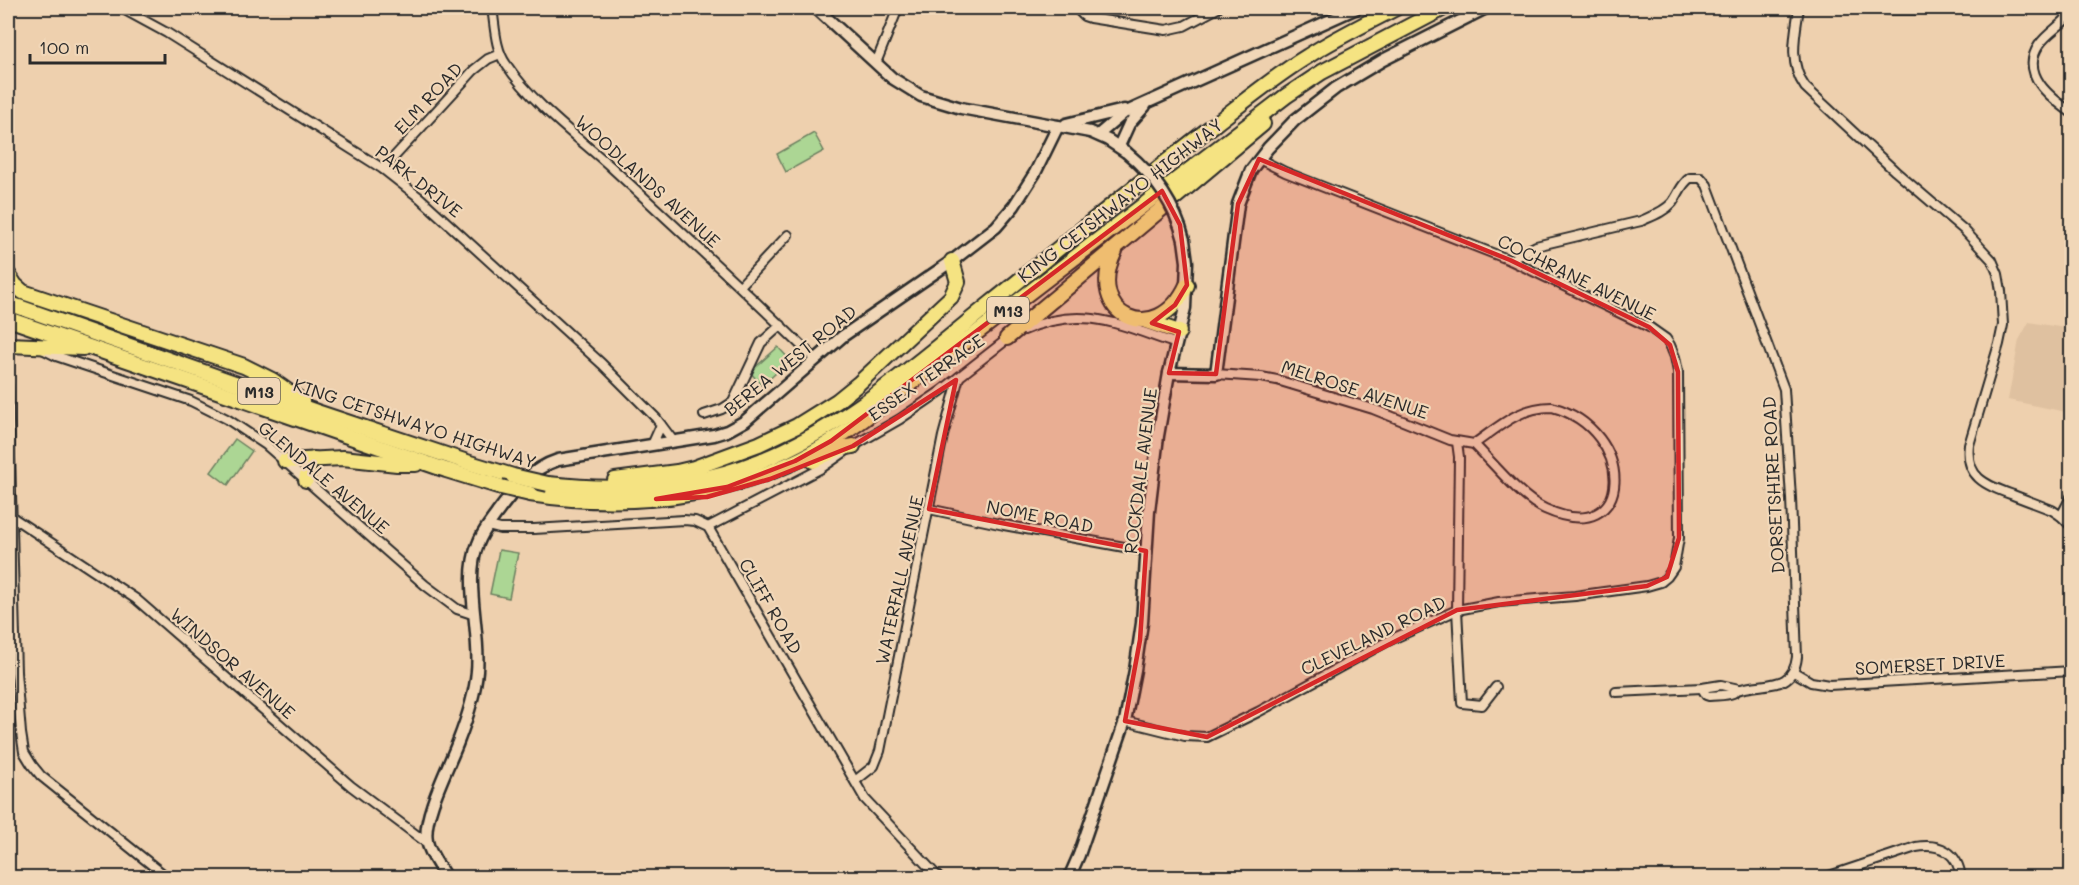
<svg xmlns="http://www.w3.org/2000/svg" width="2079" height="885" font-family="Mali,sans-serif">
	<style>
		.built { fill: #dfc1a0 }
		.green { fill: #acd694; stroke: #6c8060; stroke-width: 1.5 }
		.lines { fill: none; stroke-linecap: round; stroke-linejoin: round }
		.street-casing { stroke: #2b2b2b; stroke-width: 12 }
		.secondary-casing { stroke: #2b2b2b; stroke-width: 15 }
		.highway-casing { stroke: #2b2b2b; stroke-width: 18 }
		.street { stroke: #f1d7b8; stroke-width: 8 }
		.secondary { stroke: #f1d7b8; stroke-width: 10 }
		.highway { stroke: #f5e382; stroke-width: 14 }
		.secondary-bridge-casing { stroke: #2b2b2b; stroke-width: 15; stroke-linecap: butt }
		.highway-bridge-casing { stroke: #2b2b2b; stroke-width: 18; stroke-linecap: butt }
		.secondary-bridge { stroke: #f1d7b8; stroke-width: 10 }
		.highway-bridge { stroke: #f5e382; stroke-width: 14 }
		.marked { fill: #d62828; fill-opacity: 0.2; stroke: #d62828; stroke-width: 4.5; stroke-linejoin: round }
		.labels { text-anchor: middle; dominant-baseline: central; stroke-width: 4.5; stroke-linejoin: round; paint-order: stroke }
		.shield { fill: #f1d7b8; stroke: #665f55; stroke-width: 1.5 }
		.shield-label { font-size: 16px; font-weight: bold; fill: #2b2b2b }
		.street-label { font-size: 18px; fill: #2b2b2b; stroke: #f1d7b8 }
	</style>
	<rect width="100%" height="100%" fill="#eed0ae"/>
	<filter id="ink" filterUnits="userSpaceOnUse"><feTurbulence type="fractalNoise" baseFrequency=".0167" numOctaves="2"/><feDisplacementMap in="SourceGraphic" scale="12" xChannelSelector="R" yChannelSelector="G"/><feConvolveMatrix kernelMatrix="1 2 1 2 8 2 1 2 1" color-interpolation-filters="sRGB"/></filter>
	<g filter="url(#ink)">
		<path class="built" d="M 2029,322 L 2071,329 L 2071,413 L 2008,400 L 2019,340 Z"/>
		<g class="green">
			<path d="M 814,133 L 824,151 L 786,172 L 777,154 Z"/>
			<path d="M 778,347 L 790,360 L 762,386 L 750,372 Z"/>
			<path d="M 235,439 L 252,451 L 228,485 L 211,472 Z"/>
			<path d="M 499,550 L 518,553 L 509,598 L 490,594 Z"/>
		</g>
		<g class="lines">
			<g class="street-casing">
				<g id="street">
					<path d="M 121,8 L 167,33 L 383,169 L 420,198 L 602,364 L 656,418 L 674,442"/>
					<path d="M 492,8 C 495,26 495,49 506,64 C 532,103 575,135 610,166 C 679,230 748,293 815,359"/>
					<path d="M 1076,8 L 1084,16 L 1090,18 L 1166,30 L 1184,26 L 1218,8"/>
					<path d="M 1799,8 C 1795,35 1788,63 1805,87 L 1895,171 L 1964,230 L 1992,260 L 1998,274 L 2001,291 L 2003,325 L 1999,344 L 1969,445 C 1965,478 1986,485 2013,495 C 2026,500 2039,505 2052,510 L 2061,516 L 2072,527"/>
					<path d="M 2072,12 C 2063,25 2048,32 2039,45 C 2019,74 2051,98 2072,113"/>
					<path d="M 876,63 L 898,8"/>
					<path d="M 383,169 L 474,70 L 488,59 L 500,54"/>
					<path d="M 1510,260 L 1536,246 L 1641,221 C 1652,216 1664,212 1672,203 C 1679,194 1681,184 1690,178 L 1701,178 L 1707,185 L 1784,389 L 1791,498 L 1797,657 C 1793,691 1766,682 1741,689 C 1734,690 1740,690 1733,693 C 1726,696 1716,695 1709,696 L 1706,695 L 1702,688"/>
					<path d="M 740,286 L 788,235"/>
					<path d="M 1024,330 C 1083,304 1120,325 1177,344"/>
					<path d="M 42,349 L 56,356 L 191,401 L 227,419 L 266,445 L 425,585 L 457,609 L 475,615"/>
					<path d="M 1216,374 L 1261,377 L 1277,380 L 1373,409 L 1450,440 L 1474,444"/>
					<path d="M 8,386 L 16,672 L 21,733 L 24,752 L 32,765 L 41,776 L 168,878"/>
					<path d="M 1552,407 C 1637,430 1636,550 1545,509 C 1522,499 1493,463 1474,444 C 1500,426 1519,407 1552,407 Z"/>
					<path d="M 704,415 L 722,409 L 733,402 L 761,343 L 781,325"/>
					<path d="M 1457,442 L 1459,457 L 1457,610 L 1462,703 L 1482,705 L 1496,687"/>
					<path d="M 652,445 L 661,425"/>
					<path d="M 929,509 L 1004,525 L 1146,551"/>
					<path d="M 2061,516 L 2072,495"/>
					<path d="M 12,517 L 136,599 L 351,786 L 427,843"/>
					<path d="M 488,526 L 500,529 L 534,529 L 684,520 L 695,521 L 708,527 L 865,799 L 939,878"/>
					<path d="M 708,527 L 820,469 L 853,446 L 900,419 L 941,391 L 1010,337"/>
					<path d="M 1794,672 L 1811,682 L 1829,685 L 2072,671"/>
					<path d="M 1616,692 L 1702,688 L 1721,685 L 1739,689"/>
					<path d="M 1125,721 L 1185,736 L 1207,737 L 1258,712 L 1390,640 L 1457,610 L 1499,602 L 1575,596 L 1647,586 L 1661,582 L 1667,577 L 1674,567 L 1679,538 L 1678,372 L 1675,357 L 1670,345 L 1666,339 L 1649,327 L 1510,260 L 1285,172 L 1259,159"/>
					<path d="M 855,781 L 874,766 L 880,751 L 943,436 L 959,377"/>
					<path d="M 1823,878 L 1916,847 C 1940,843 1958,852 1961,878"/>
				</g>
			</g>
			<g class="secondary-casing">
				<g id="secondary">
					<path d="M 816,8 L 892,78 L 921,96 L 961,108 L 1090,132 L 1108,140 L 1126,152"/>
					<path d="M 1887,8 L 1915,8"/>
					<path d="M 1066,124 L 1124,110"/>
					<path d="M 1098,135 L 1124,113 L 1357,8"/>
					<path d="M 1119,146 L 1129,124 L 1145,106"/>
					<path d="M 1169,373 L 1216,374 L 1238,204 L 1251,170 L 1268,148 L 1295,120 L 1336,88 L 1383,60 L 1486,8"/>
					<path d="M 446,878 C 440,867 429,853 427,841 C 422,817 449,766 458,742 C 467,719 475,696 477,671 C 481,633 463,579 478,544 C 482,532 490,523 497,513 C 514,490 530,469 558,460 L 714,435 L 727,431 L 745,421 L 843,336 L 952,261 L 996,227 L 1014,206 L 1035,173 L 1058,126"/>
					<path d="M 1069,878 L 1079,855 L 1125,721 L 1135,670 L 1142,623 L 1149,511 L 1158,436 L 1169,373 L 1185,308 L 1187,262 L 1184,240"/>
				</g>
			</g>
			<g class="highway-casing">
				<g id="highway">
					<path d="M 1115,251 C 1083,316 1157,350 1187,285"/>
					<path d="M 8,274 L 15,285 L 23,292 L 244,366 L 272,380 L 302,401"/>
					<path d="M 8,303 L 317,412 L 470,463 L 513,476"/>
					<path d="M 8,319 L 446,470 L 501,487"/>
					<path d="M 1146,321 L 1179,332"/>
					<path d="M 1007,338 L 1263,124"/>
					<path d="M 8,345 L 83,348"/>
					<path d="M 285,461 L 343,458 L 397,464 L 416,464"/>
					<path d="M 813,461 L 838,449 L 853,446"/>
					<path d="M 306,480 L 309,465 L 314,459"/>
					<path d="M 615,480 L 677,472 L 694,468 L 759,444 L 797,426 L 837,401 L 858,384 L 951,297 L 958,282 L 952,261"/>
					<path d="M 548,484 C 619,492 693,488 760,461 C 844,428 922,359 991,303 C 1066,243 1139,182 1215,124 C 1245,101 1275,76 1308,56 C 1336,38 1367,23 1396,8"/>
					<path d="M 530,494 C 620,508 710,500 794,462 C 819,451 842,435 864,419 L 1286,96 L 1322,72 L 1444,8"/>
				</g>
			</g>
			<use href="#street" class="street"/>
			<use href="#secondary" class="secondary"/>
			<use href="#highway" class="highway"/>
			<g class="secondary-bridge-casing">
				<path id="secondary-bridge" d="M 1126,152 C 1154,175 1175,205 1184,240"/>
			</g>
			<g class="highway-bridge-casing">
				<g id="highway-bridge">
					<path d="M 513,476 L 548,484"/>
					<path d="M 501,487 L 530,494"/>
				</g>
			</g>
			<use href="#secondary-bridge" class="secondary-bridge"/>
			<use href="#highway-bridge" class="highway-bridge"/>
		</g>
	</g>
	<path class="marked" d="M 1259,159 L 1510,260 L 1649,327 L 1670,345 L 1678,372 L 1679,538 L 1667,577 L 1647,586 L 1457,610 L 1207,737 L 1125,721 L 1140,640 L 1146,551 L 929,509 L 956,380 L 853,446 L 770,479 L 707,497 L 656,499 L 727,487 L 795,461 L 831,441 L 1162,191 L 1180,225 L 1187,285 L 1175,305 L 1152,323 L 1179,332 L 1169,373 L 1216,374 L 1238,204 Z"/>
	<g class="labels">
		<g class="shield">
			<rect x="987" y="297" width="42" height="26" rx="4.5"/>
			<rect x="238" y="378" width="42" height="26" rx="4.5"/>
		</g>
		<g class="shield-label">
			<text x="1008" y="310">M13</text>
			<text x="259" y="391">M13</text>
		</g>
		<g class="street-label">
			<text transform="translate(428 98) rotate(-47)">ELM ROAD</text>
			<text transform="translate(419 181) rotate(38)">PARK DRIVE</text>
			<text transform="translate(648 181) rotate(42)">WOODLANDS AVENUE</text>
			<text transform="translate(1120 200) rotate(-38)">KING CETSHWAYO HIGHWAY</text>
			<text transform="translate(1577 277) rotate(26)">COCHRANE AVENUE</text>
			<text transform="translate(790 360) rotate(-39)">BEREA WEST ROAD</text>
			<text transform="translate(926 377) rotate(-35)">ESSEX TERRACE</text>
			<text transform="translate(1355 389) rotate(18)">MELROSE AVENUE</text>
			<text transform="translate(415 423) rotate(18)">KING CETSHWAYO HIGHWAY</text>
			<text transform="translate(1140 471) rotate(-83)">ROCKDALE AVENUE</text>
			<text transform="translate(324 477) rotate(40)">GLENDALE AVENUE</text>
			<text transform="translate(1773 485) rotate(-93)">DORSETSHIRE ROAD</text>
			<text transform="translate(1040 516) rotate(11)">NOME ROAD</text>
			<text transform="translate(899 580) rotate(-78)">WATERFALL AVENUE</text>
			<text transform="translate(771 606) rotate(60)">CLIFF ROAD</text>
			<text transform="translate(1373 635) rotate(-26)">CLEVELAND ROAD</text>
			<text transform="translate(233 663) rotate(41)">WINDSOR AVENUE</text>
			<text transform="translate(1930 664) rotate(-3)">SOMERSET DRIVE</text>
		</g>
	</g>
	<rect width="2079" height="885" fill="none" stroke="#f1d7b8" stroke-width="30"/>
	<rect x="15" y="15" width="2049" height="855" fill="none" stroke="#2b2b2b" stroke-width="2" filter="url(#ink)"/>
	<path d="M30 54v9h135v-9" fill="none" stroke="#2b2b2b" stroke-width="3"/>
	<text x="39" y="54" font-size="18" fill="#2b2b2b" stroke="#f1d7b8" stroke-width="4.5" paint-order="stroke">100 m</text>
</svg>
